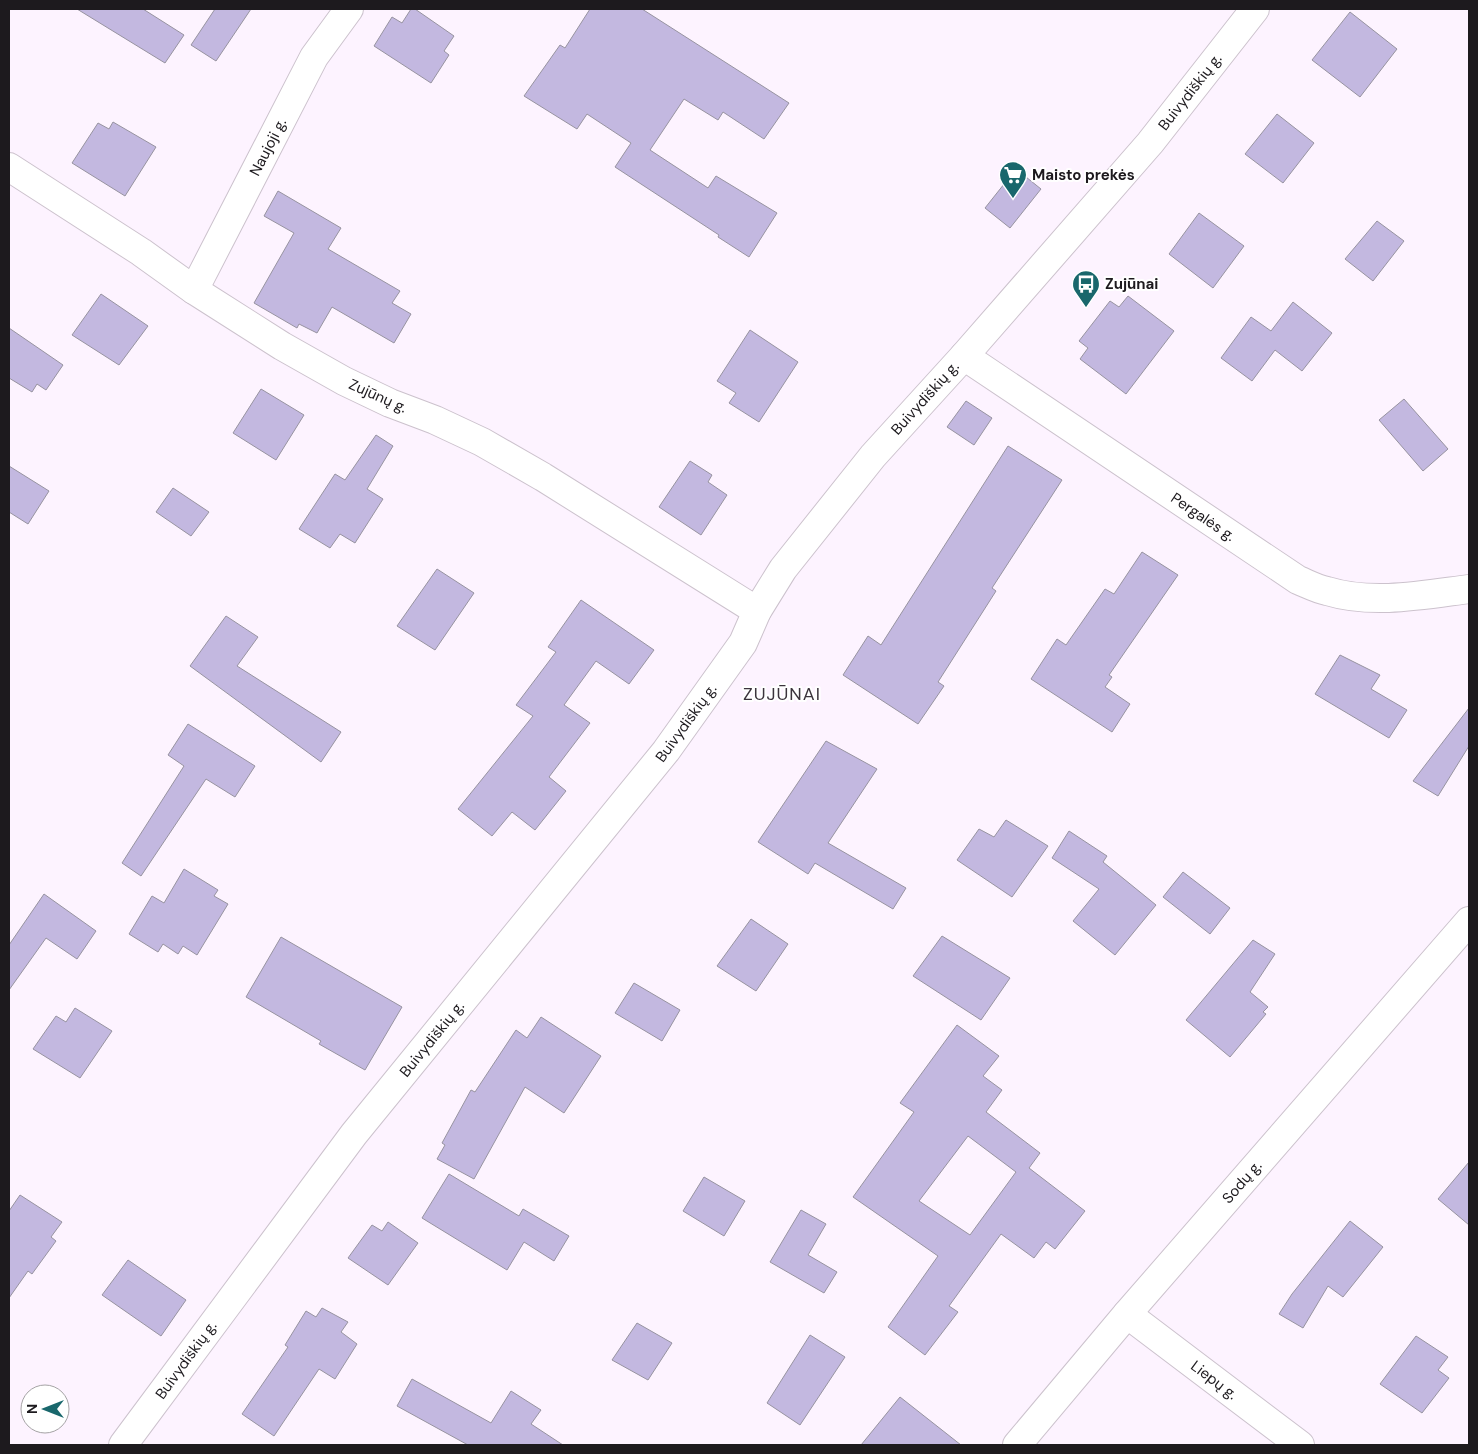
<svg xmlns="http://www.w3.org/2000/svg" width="1478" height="1454" font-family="'DM Sans',sans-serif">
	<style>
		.building { fill: #c3b8e0; stroke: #9793a0; fill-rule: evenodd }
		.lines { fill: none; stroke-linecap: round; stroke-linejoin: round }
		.street-casing { stroke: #ccc2cd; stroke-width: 30 }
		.secondary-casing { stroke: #ccc2cd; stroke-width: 30 }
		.street { stroke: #fff; stroke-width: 28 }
		.secondary { stroke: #fff; stroke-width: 28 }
		.labels { text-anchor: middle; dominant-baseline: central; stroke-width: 4; stroke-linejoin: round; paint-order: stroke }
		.street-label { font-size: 15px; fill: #1d1a1e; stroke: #fff }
		.poi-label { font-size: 15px; font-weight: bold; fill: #1d1a1e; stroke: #fff; text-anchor: start }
		.quarter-label { font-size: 18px; letter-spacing: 1px; fill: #3b333c; stroke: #fff }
	</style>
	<rect width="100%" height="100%" fill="#fdf3ff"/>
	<g class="building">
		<path d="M 77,9 L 143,9 L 184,35 L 165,63 Z"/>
		<path d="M 215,9 L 251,9 L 216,61 L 191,45 Z"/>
		<path d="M 411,9 L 415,9 L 454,36 L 444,51 L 449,55 L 431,83 L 374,46 L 392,17 L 402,23 Z"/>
		<path d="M 590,9 L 642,9 L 789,103 L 764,139 L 723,112 L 718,120 L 684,99 L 650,150 L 708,188 L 716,176 L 777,213 L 749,257 L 718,237 L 719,235 L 615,167 L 631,143 L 587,114 L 577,129 L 524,96 L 560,45 L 565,48 Z"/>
		<path d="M 1350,12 L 1397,49 L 1360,97 L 1312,60 Z"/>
		<path d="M 1277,114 L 1314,143 L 1283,183 L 1245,154 Z"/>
		<path d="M 113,122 L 156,147 L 125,196 L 72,163 L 98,123 L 109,129 Z"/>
		<path d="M 1016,169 L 1041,189 L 1010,228 L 985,208 Z"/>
		<path d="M 278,191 L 341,228 L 328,249 L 400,291 L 392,303 L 411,314 L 394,343 L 332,307 L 317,333 L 299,324 L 297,328 L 254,303 L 294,233 L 264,216 Z"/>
		<path d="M 1199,213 L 1244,246 L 1213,288 L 1169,254 Z"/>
		<path d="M 1377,221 L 1404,241 L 1373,281 L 1345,259 Z"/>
		<path d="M 101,294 L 148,326 L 119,365 L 72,335 Z"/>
		<path d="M 1128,296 L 1174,331 L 1126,394 L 1080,359 L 1088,348 L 1079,341 L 1110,301 L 1119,307 Z"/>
		<path d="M 1293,302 L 1332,333 L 1302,371 L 1275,350 L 1252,381 L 1221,358 L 1251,317 L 1271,331 Z"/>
		<path d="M 9,328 L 63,365 L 46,390 L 37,384 L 32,392 L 9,378 Z"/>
		<path d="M 750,330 L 798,362 L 759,422 L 729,403 L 736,393 L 717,381 Z"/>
		<path d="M 261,389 L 304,415 L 276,460 L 233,433 Z"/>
		<path d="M 1404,399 L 1448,449 L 1423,471 L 1379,420 Z"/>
		<path d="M 966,401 L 992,418 L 974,445 L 947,427 Z"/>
		<path d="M 376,435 L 393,446 L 367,489 L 383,499 L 355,543 L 340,534 L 330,548 L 299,529 L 335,474 L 345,480 Z"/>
		<path d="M 1008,446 L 1062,480 L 992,588 L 996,591 L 938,682 L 944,686 L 918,724 L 843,675 L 868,636 L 881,645 Z"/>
		<path d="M 690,461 L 712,475 L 708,482 L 727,495 L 701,535 L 659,507 Z"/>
		<path d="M 9,466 L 49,491 L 28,524 L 9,512 Z"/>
		<path d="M 173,488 L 209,512 L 191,536 L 156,512 Z"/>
		<path d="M 1142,552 L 1178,575 L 1109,675 L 1112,677 L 1105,687 L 1130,704 L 1112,732 L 1031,679 L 1057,639 L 1066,645 L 1105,589 L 1114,594 Z"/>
		<path d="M 437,569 L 474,593 L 435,650 L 397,626 Z"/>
		<path d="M 581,600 L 654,650 L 629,684 L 596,661 L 564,705 L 590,723 L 549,777 L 566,791 L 535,830 L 512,812 L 492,836 L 458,809 L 533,716 L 516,705 L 556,652 L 548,647 Z"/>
		<path d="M 226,616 L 258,637 L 237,666 L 341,732 L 321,762 L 190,666 Z"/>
		<path d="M 1340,655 L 1380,675 L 1371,689 L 1407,710 L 1389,738 L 1315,694 Z"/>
		<path d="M 1469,708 L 1469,746 L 1438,796 L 1413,781 Z"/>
		<path d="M 188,724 L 255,766 L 235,797 L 206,779 L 141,876 L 122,863 L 184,766 L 168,755 Z"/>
		<path d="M 826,741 L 877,769 L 828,843 L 906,888 L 893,909 L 815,863 L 808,874 L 758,842 Z"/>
		<path d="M 1006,820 L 1048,846 L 1012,897 L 957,860 L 979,829 L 994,837 Z"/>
		<path d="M 1069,831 L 1107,856 L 1103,862 L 1156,905 L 1115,955 L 1073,921 L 1099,889 L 1052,858 Z"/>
		<path d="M 184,869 L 218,890 L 214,896 L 228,904 L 197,955 L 183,946 L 178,954 L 163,944 L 158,952 L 129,934 L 152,896 L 164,903 Z"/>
		<path d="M 1183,872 L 1230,908 L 1210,934 L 1163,897 Z"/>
		<path d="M 44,894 L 96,931 L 77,959 L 46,938 L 9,990 L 9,945 Z"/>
		<path d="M 751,919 L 788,944 L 756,991 L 717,966 Z"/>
		<path d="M 942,936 L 1010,978 L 981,1020 L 913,976 Z"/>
		<path d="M 281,937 L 402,1007 L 365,1070 L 319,1044 L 321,1041 L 246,997 Z"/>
		<path d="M 1253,940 L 1275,954 L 1250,992 L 1268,1007 L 1263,1012 L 1266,1014 L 1230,1057 L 1186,1020 Z"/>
		<path d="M 634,983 L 680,1010 L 662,1041 L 615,1013 Z"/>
		<path d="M 75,1008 L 112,1031 L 80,1078 L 33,1049 L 56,1016 L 66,1022 Z"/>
		<path d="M 541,1017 L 601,1056 L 564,1113 L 525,1087 L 474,1179 L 437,1159 L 445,1145 L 442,1143 L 471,1090 L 475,1092 L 516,1030 L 527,1038 Z"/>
		<path d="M 957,1025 L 999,1056 L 983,1076 L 1002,1090 L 986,1112 L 1040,1153 L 1029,1168 L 1085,1211 L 1055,1249 L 1046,1242 L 1034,1258 L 1001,1234 L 949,1306 L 958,1312 L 925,1355 L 888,1327 L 938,1256 L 853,1197 L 914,1112 L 900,1103 ZM 968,1136 L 1016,1172 L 970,1235 L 919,1201 Z"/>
		<path d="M 1469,1162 L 1469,1225 L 1438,1199 Z"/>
		<path d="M 449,1174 L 519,1216 L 523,1209 L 569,1236 L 554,1261 L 524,1242 L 507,1270 L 422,1218 Z"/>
		<path d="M 704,1177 L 745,1201 L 724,1236 L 683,1211 Z"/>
		<path d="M 20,1195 L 62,1222 L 51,1237 L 56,1241 L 32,1274 L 28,1271 L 9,1298 L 9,1211 Z"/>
		<path d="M 801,1210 L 826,1224 L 808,1255 L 837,1272 L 824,1293 L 770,1262 Z"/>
		<path d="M 1350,1221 L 1383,1247 L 1343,1297 L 1328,1286 L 1303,1328 L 1279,1314 L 1292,1294 Z"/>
		<path d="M 388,1222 L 418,1243 L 388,1285 L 348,1258 L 372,1225 L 382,1231 Z"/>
		<path d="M 128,1260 L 186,1300 L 161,1336 L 102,1295 Z"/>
		<path d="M 322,1308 L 348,1322 L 341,1332 L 357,1344 L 335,1379 L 319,1369 L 274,1436 L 242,1414 L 288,1347 L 285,1345 L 306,1311 L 316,1317 Z"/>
		<path d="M 637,1323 L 672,1343 L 648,1380 L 612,1360 Z"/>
		<path d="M 810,1335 L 845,1357 L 800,1425 L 767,1403 Z"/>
		<path d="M 1416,1336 L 1448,1357 L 1438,1370 L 1449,1378 L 1422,1413 L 1380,1384 Z"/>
		<path d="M 412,1379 L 491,1423 L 511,1391 L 541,1410 L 531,1424 L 563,1445 L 468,1445 L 397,1406 Z"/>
		<path d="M 900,1397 L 961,1445 L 861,1445 Z"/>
	</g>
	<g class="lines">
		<g class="street-casing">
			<g id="street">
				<path d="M 194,290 L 314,57 L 349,9"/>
				<path d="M 964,356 L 1298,580 C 1308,584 1317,589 1327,591 C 1373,605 1423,595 1469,589"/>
				<path d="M 1127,1314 L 1300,1445"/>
				<path d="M 1017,1445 L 1127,1314 L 1469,921"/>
			</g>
		</g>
		<g class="secondary-casing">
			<g id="secondary">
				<path d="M 9,167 L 141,252 L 194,290 L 282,346 L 344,381 L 390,403 L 435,420 L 482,442 L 543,477 L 757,611"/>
				<path d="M 123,1445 L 354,1134 L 666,751 L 743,643 L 757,611 L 783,569 L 873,456 L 964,356 L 1150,143 L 1255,9"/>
			</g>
		</g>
		<use href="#street" class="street"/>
		<use href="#secondary" class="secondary"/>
	</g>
	<defs>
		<g id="supermarket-pin" transform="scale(1.4375)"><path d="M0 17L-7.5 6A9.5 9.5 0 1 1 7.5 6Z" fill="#19676c" stroke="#fff"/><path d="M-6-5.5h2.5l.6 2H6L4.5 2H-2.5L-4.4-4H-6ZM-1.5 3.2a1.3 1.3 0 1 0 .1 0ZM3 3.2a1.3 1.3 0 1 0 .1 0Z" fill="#fff"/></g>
		<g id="bus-pin" transform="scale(1.4375)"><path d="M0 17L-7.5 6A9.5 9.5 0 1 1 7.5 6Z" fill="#19676c" stroke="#fff"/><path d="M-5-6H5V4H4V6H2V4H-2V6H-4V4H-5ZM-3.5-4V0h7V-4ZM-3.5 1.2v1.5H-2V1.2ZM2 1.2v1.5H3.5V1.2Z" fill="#fff"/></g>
	</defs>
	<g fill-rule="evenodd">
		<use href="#supermarket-pin" x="1013" y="175"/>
		<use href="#bus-pin" x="1086" y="284"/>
	</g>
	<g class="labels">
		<g class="street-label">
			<text transform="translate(1190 92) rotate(-52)">Buivydiškių g.</text>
			<text transform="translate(268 147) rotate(-63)">Naujoji g.</text>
			<text transform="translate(378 396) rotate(24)">Zujūnų g.</text>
			<text transform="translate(925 398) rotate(-48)">Buivydiškių g.</text>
			<text transform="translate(1203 517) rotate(34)">Pergalės g.</text>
			<text transform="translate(686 723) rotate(-54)">Buivydiškių g.</text>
			<text transform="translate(432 1039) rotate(-51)">Buivydiškių g.</text>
			<text transform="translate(1242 1182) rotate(-49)">Sodų g.</text>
			<text transform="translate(186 1360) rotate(-54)">Buivydiškių g.</text>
			<text transform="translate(1214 1380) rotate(37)">Liepų g.</text>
		</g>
		<g class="poi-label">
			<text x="1032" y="175">Maisto prekės</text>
			<text x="1105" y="284">Zujūnai</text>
		</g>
		<g class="quarter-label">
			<text x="782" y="694">ZUJŪNAI</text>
		</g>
	</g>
	<rect width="1478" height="1454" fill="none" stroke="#1d1a1e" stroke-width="20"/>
	<g transform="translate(45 1409) rotate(270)"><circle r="24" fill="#ffffff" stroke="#a5a3a5"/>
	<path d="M0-4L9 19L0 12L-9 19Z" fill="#19676c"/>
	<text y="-8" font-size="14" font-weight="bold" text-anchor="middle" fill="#1d1a1e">N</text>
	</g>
</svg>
